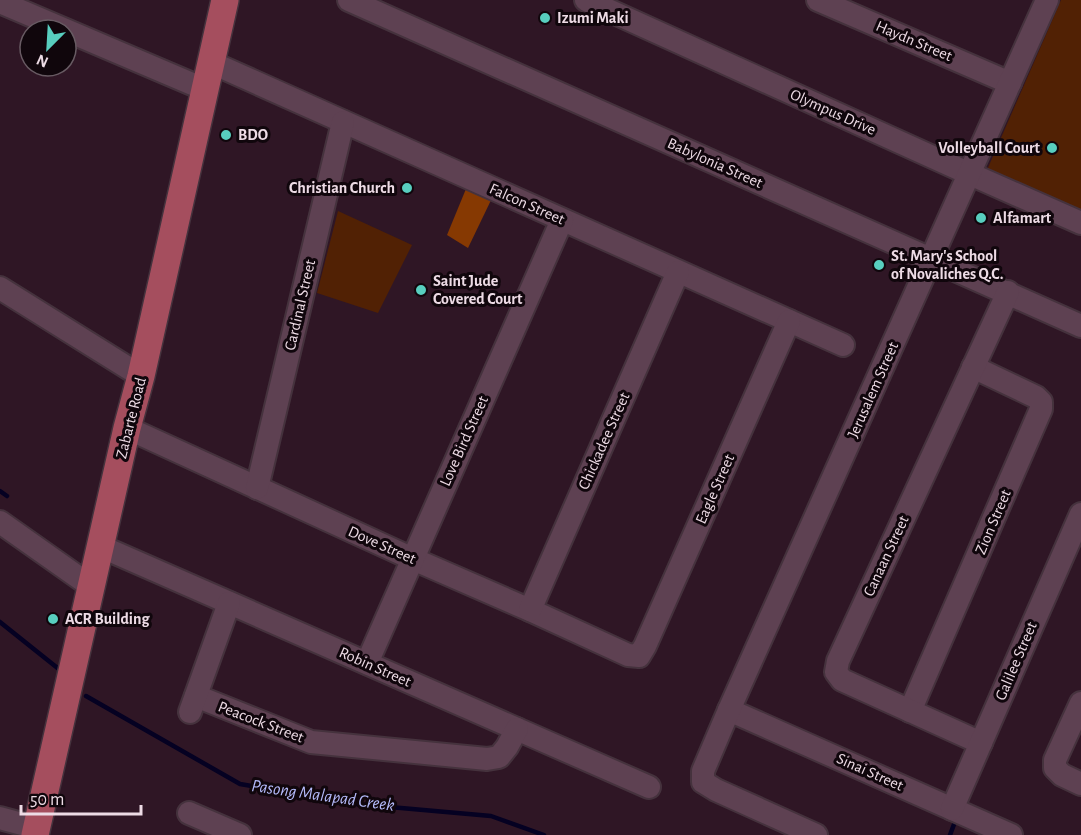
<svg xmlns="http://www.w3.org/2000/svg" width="1081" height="835" font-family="'Alegreya Sans',sans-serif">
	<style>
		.green { fill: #512104 }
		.forest { fill: #863902 }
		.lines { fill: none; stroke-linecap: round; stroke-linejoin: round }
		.stream { stroke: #050122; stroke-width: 4.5 }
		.minor-casing { stroke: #45323d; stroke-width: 26 }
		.major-casing { stroke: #45323d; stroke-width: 30 }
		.minor { stroke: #5e4152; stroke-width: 22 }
		.major { stroke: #a54e5e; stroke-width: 27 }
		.poi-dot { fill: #58cebf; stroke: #10060c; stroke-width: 2 }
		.labels { text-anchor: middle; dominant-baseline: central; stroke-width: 6; stroke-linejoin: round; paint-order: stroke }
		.poi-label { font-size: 16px; font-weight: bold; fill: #eddbe5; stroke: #10060c; text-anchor: start }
		.street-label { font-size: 16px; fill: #eddbe5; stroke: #10060c }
		.water-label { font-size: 18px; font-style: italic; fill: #b4bafa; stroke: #10060c }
	</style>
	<rect width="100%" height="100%" fill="#2f1625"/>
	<g class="green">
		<path d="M 1061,0 L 1081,0 L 1081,213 L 987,170 Z"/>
		<path d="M 338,211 L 412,245 L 378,313 L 317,293 Z"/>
	</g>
	<path class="forest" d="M 468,184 L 493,196 L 468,248 L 447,235 Z"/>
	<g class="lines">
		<g class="stream">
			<path d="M 0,491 L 7,496"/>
			<path d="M 0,622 L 60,670"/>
			<path d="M 86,696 L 240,784 L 356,804 L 491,816 L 544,835"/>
			<path d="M 950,835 L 956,819"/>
		</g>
		<g class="minor-casing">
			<g id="minor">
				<path d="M 349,0 L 1081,326"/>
				<path d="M 586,0 L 970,174 L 1081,223"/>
				<path d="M 818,0 L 1010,83"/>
				<path d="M 0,2 L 204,89"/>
				<path d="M 210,62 L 843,345"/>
				<path d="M 0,288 L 141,376"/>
				<path d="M 127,428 L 413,559 L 530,610 L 628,655 L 639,656 L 645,646 L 789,321"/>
				<path d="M 257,488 L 343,122"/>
				<path d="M 0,522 L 92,587"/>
				<path d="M 102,547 L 649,787"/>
				<path d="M 530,610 L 678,272"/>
				<path d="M 367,663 L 562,220"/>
				<path d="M 196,696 L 311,742 L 487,759 L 499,757 L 507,747 L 517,729"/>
				<path d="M 1081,703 L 1055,760 L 1055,768 L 1062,775 L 1081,784"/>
				<path d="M 729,710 L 1011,835"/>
				<path d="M 910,711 L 1041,409 L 1041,402 L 1036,397 L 973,367"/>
				<path d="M 190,712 L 229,603"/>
				<path d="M 981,743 L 842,680 L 836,672 L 838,661 L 1008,292"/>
				<path d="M 952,809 L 1081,514"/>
				<path d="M 189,813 L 240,835"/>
				<path d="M 0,818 L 37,828"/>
				<path d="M 816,835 L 716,790 L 703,782 L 703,771 L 729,710 L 1047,0"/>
			</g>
		</g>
		<g class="major-casing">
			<path id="major" d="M 35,835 L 127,428 L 141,376 L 225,0"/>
		</g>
		<use href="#minor" class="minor"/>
		<use href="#major" class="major"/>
	</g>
	<g class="poi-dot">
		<circle cx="545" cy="18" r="6"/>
		<circle cx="226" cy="135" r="6"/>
		<circle cx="1052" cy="148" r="6"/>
		<circle cx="407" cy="188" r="6"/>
		<circle cx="981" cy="218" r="6"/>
		<circle cx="879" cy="265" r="6"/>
		<circle cx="421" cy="290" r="6"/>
		<circle cx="53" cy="619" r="6"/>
	</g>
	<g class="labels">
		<g class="poi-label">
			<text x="557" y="18">Izumi Maki</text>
			<text x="238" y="135">BDO</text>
			<text x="1040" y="148" text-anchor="end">Volleyball Court</text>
			<text x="395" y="188" text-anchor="end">Christian Church</text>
			<text x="993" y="218">Alfamart</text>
			<text x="891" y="256">St. Mary's School<tspan x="891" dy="18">of Novaliches Q.C.</tspan></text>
			<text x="433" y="281">Saint Jude<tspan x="433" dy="18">Covered Court</tspan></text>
			<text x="65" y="619">ACR Building</text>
		</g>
		<g class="street-label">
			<text transform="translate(914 41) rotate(23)">Haydn Street</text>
			<text transform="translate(833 112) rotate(24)">Olympus Drive</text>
			<text transform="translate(715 163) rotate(24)">Babylonia Street</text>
			<text transform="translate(527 204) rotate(24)">Falcon Street</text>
			<text transform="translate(300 305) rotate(-77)">Cardinal Street</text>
			<text transform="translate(873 390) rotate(-66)">Jerusalem Street</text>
			<text transform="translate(131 418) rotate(-76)">Zabarte Road</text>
			<text transform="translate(464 441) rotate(-66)">Love Bird Street</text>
			<text transform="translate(604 441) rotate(-66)">Chickadee Street</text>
			<text transform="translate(715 489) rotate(-66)">Eagle Street</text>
			<text transform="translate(993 522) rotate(-67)">Zion Street</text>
			<text transform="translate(382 545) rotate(24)">Dove Street</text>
			<text transform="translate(886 556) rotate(-65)">Canaan Street</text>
			<text transform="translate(1016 661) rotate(-67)">Galilee Street</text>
			<text transform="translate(375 667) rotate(24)">Robin Street</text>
			<text transform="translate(261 722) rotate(21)">Peacock Street</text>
			<text transform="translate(870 772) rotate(24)">Sinai Street</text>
		</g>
		<g class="water-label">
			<text transform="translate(323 796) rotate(8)">Pasong Malapad Creek</text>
		</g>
	</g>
	<g transform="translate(48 48) rotate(204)"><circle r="28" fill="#10060c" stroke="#685b63" stroke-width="1.5"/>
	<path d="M0-4.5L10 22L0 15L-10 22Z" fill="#58cebf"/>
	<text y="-9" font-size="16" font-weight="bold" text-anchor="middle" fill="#eddbe5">N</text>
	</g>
	<path d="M21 805v9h120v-9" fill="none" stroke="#eddbe5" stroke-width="3"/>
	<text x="30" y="805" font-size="18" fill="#eddbe5" stroke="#10060c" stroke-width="4.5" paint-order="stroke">50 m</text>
</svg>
